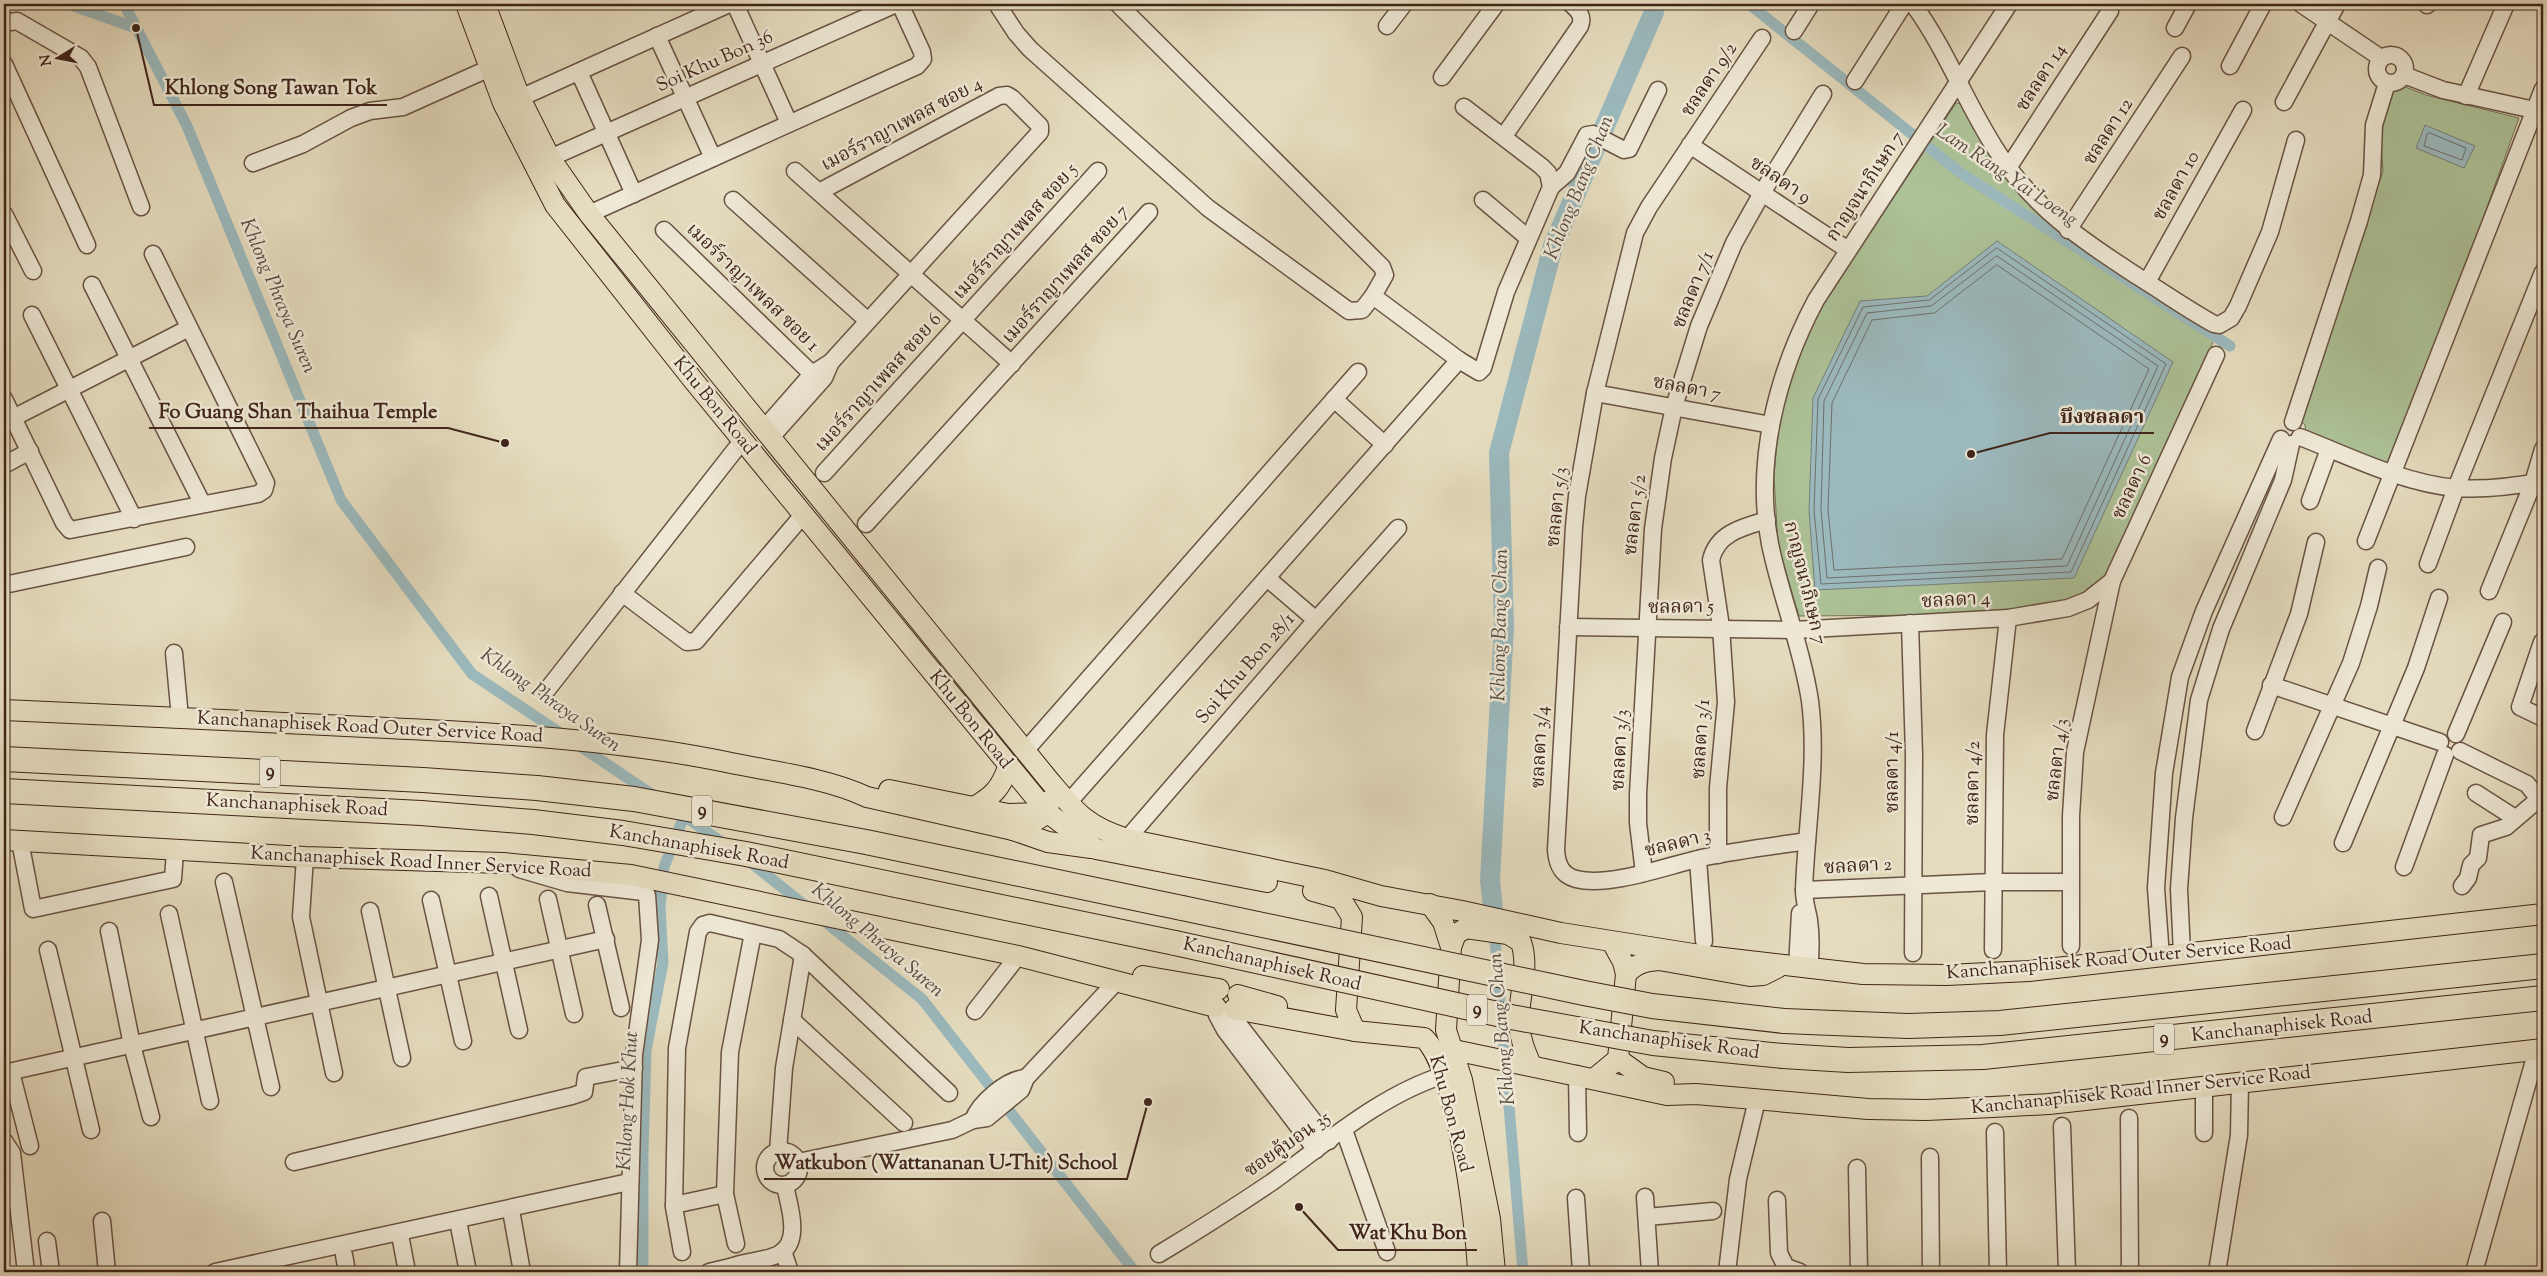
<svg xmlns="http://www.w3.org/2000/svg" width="2547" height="1276" font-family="'Sorts Mill Goudy','Noto Serif Thai',serif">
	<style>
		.green { fill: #adc297; stroke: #767458 }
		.water { fill: #9bb9bd; stroke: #777e7c }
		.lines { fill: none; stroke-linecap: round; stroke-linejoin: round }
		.shore { stroke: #6e6f6c; stroke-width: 1 }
		.canal { stroke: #9bb9bd; stroke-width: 11 }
		.river { stroke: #9bb9bd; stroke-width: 20 }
		.minor-casing { stroke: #695343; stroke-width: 19 }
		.major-casing { stroke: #40251a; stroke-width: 22 }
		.highway-casing { stroke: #40251a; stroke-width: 26 }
		.minor { stroke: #eee8d5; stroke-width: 16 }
		.major { stroke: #e5dcbf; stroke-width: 20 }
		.highway { stroke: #e5dcbf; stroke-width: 24 }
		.highway-bridge-casing { stroke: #40251a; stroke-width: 26; stroke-linecap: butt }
		.highway-bridge { stroke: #e5dcbf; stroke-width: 24 }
		.labels { text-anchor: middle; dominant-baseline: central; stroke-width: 5; stroke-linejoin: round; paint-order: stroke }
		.shield { fill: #eee8d5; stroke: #746052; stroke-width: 1 }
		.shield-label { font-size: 18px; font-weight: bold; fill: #40251a }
		.street-label { font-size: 19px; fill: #40251a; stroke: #eee8d5 }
		.water-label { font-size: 20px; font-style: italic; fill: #574a43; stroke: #eee8d5 }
		.leader { fill: none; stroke: #40251a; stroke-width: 2 }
		.callout-dot { fill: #40251a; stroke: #eee8d5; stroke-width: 2 }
		.callout-label { font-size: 20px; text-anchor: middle; font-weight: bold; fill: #40251a; stroke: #eee8d5; stroke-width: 5; stroke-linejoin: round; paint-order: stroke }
	</style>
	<rect width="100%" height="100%" fill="#e5dcbf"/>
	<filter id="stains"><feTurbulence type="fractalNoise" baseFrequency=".004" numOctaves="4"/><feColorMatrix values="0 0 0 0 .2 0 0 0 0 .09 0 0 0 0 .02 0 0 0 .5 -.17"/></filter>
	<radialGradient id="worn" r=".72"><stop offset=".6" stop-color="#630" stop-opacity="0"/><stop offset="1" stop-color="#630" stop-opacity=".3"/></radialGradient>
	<g class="green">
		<path d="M 2398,84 L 2426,95 L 2519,118 L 2392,472 L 2306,434 L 2305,425 L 2300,420 L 2383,171 L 2380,132 L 2393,88 Z"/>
		<path d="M 1956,103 L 1963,104 L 2042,216 L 2100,263 L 2218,331 L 2106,586 L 2051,607 L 1950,615 L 1799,616 L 1778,546 L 1774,476 L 1781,393 L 1800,340 Z"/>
	</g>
	<g class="water">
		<path d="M 2425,125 L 2475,146 L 2464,168 L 2416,148 Z"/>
		<path d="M 1997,241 L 2173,362 L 2074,578 L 1815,590 L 1809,511 L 1813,398 L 1860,301 L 1927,296 Z"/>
	</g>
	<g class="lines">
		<g class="shore">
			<path d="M 2430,133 L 2466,148 L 2462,160 L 2424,146 L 2427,134 Z"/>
			<path d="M 1997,248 L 2166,364 L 2071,572 L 1821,584 L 1814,510 L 1818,399 L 1863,307 L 1929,300 Z"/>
			<path d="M 1997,256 L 2158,366 L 2067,566 L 1827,578 L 1821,510 L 1824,401 L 1867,313 L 1931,306 Z"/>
			<path d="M 1997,265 L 2149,369 L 2062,559 L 1834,570 L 1828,510 L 1832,403 L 1872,320 L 1934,313 Z"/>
		</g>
		<g class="canal">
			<path d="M 68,4 L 136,28"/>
			<path d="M 124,4 L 187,126 L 341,500 L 472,674 L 656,797"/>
			<path d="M 1749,4 L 1962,174 L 2230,346"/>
			<path d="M 681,814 L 726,845"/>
			<path d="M 749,861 L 922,999 L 1135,1272"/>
			<path d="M 1494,928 L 1523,1272"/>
			<path d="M 643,1272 L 643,1152 L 646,1050 L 663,963 L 660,907 L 664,867 L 684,816"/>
		</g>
		<path class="river" d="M 1494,919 L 1490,880 L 1504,628 L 1499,453 L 1553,246 L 1654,12 L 1654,4"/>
		<g class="minor-casing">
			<g id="minor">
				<path d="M 735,4 L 789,123"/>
				<path d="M 997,4 L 1016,33 L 1030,49 L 1208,208 L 1349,311 L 1362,310 L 1373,296"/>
				<path d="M 1118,4 L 1382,267 L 1385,275 L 1373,296 L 1459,360 L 1479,372 L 1483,368 L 1506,292 L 1551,187 L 1548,173 L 1541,166 L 1464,107"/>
				<path d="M 1913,4 C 1946,49 1965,101 1995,148 C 2032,207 2080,239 2137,276 C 2163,292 2187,309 2214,324 L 2219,325 L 2231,318 L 2238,306 L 2270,232 L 2296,140"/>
				<path d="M 2301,4 L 2381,58"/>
				<path d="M 2427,5 L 2428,4"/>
				<path d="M 4,23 L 17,21 L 81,58 L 88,67 L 141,207"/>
				<path d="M 1387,26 L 1404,4"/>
				<path d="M 2175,28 L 2188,4"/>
				<path d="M 1794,31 L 1811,4"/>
				<path d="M 657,36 L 713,158"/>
				<path d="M 1762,38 L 1649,207 L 1635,233 L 1595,393 L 1577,496 L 1574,527 L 1556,850 C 1557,864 1561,875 1576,879 C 1611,888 1671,864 1706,857 C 1739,850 1774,846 1807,841"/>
				<circle cx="2391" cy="69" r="14"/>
				<path d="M 4,64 L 87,245"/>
				<path d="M 2230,66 L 2263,4"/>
				<path d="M 579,72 L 634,194"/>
				<path d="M 2404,75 L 2443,90 L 2543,112"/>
				<path d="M 1442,77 L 1496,4"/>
				<path d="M 1855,81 L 1904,4"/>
				<path d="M 2466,96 L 2506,4"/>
				<path d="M 520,98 L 729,4"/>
				<path d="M 2284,102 L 2337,4"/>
				<path d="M 1504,136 L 1580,26 C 1584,16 1578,10 1571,4"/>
				<path d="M 1690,145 L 1848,250"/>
				<path d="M 550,158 L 896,4"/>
				<path d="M 253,163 L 303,144 L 351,118 L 370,111 L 403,107 L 490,68"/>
				<path d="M 2008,168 L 2110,11"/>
				<path d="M 795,171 L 1012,364"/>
				<path d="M 1551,187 L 1567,173 L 1587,135 L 1593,134 L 1624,150 L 1629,149 L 1658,90"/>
				<path d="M 733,200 L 868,321"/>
				<path d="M 1483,200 L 1528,238"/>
				<path d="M 4,214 L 33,271"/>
				<path d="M 589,214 L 917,66 L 923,59 L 922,52 L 900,4"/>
				<path d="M 664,230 L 812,374"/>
				<path d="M 2068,230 L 2182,56"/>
				<path d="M 2147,282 L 2243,110"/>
				<path d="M 92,285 L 202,503"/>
				<path d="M 32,315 L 134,519"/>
				<path d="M 1595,393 L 1771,425"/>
				<path d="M 4,399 L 64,523 L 70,530 L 258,494 L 264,490 L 266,483 L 153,254"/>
				<path d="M 1334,399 L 1385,445"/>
				<path d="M 13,418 L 189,328"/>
				<path d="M 2293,422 L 2359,221 L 2372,175 L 2374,125 L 2387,83"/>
				<path d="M 763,430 L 812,374 L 831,362 L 1040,132 L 1040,126 L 1012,98 L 1007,95 L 999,96 L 819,192"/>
				<path d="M 774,434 L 824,378 L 831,362"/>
				<path d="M 2300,437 C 2349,456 2402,483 2456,488 C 2484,490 2516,486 2543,481"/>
				<path d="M 4,465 L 30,451"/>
				<path d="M 824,473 L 1098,171"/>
				<path d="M 2310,501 L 2329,449"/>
				<path d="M 866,524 L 1149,212"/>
				<path d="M 2366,541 L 2543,89"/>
				<path d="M 2428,564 L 2456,488 L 2543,272"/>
				<path d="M 1267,578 L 1316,620"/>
				<path d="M 4,585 L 186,547"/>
				<path d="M 2489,591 L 2533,483 L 2543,449"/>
				<path d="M 622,593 L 687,642 L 696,641 L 803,515"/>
				<path d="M 1910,623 L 1914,755 L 1913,953"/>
				<path d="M 1568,627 L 1794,630 L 2008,618 L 2068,608 L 2088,600 L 2112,581"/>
				<path d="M 2542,642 L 2520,707 L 2543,718"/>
				<path d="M 174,653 L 180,718"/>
				<path d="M 2271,685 L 2440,742"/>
				<path d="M 547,690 L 742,441"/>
				<path d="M 2255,731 L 2299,614 L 2316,542"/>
				<path d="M 2456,734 L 2503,622"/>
				<path d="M 1025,751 L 1358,372"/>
				<path d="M 2460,751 L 2527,784 L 2543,804"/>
				<path d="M 2476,793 L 2515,818"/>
				<path d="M 1068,803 L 1459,360"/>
				<path d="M 2283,817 L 2351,663 L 2369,606 L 2378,568"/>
				<path d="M 1127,839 L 1316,620 L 1398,528"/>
				<path d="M 20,841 L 33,909 L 173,879 L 175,851"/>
				<path d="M 2343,843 L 2416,668 L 2439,598"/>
				<path d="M 1718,855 L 1718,788 L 1726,702 L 1721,627 L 1711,560 C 1717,533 1743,527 1767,520"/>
				<path d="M 305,857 L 301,917 L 334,1073"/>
				<path d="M 1698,859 L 1704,941"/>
				<path d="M 2404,867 L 2445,755"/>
				<path d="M 519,869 L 567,883 L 635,891 L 643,892 L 647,895 L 650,940 L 634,1055 L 628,1272"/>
				<path d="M 1644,873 L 1638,823 L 1638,794 L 1653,529 L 1663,458 L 1674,407 L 1699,326 L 1734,243 L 1762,193 L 1823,94"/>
				<path d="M 224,882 L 271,1087"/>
				<path d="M 2462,886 L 2468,878 L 2471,865 L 2478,858 L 2481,835 L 2506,827 L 2540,798"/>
				<path d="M 1804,890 L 1993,882 L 2070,882"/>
				<path d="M 489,896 L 519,1030"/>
				<path d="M 548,899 L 574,1014"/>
				<path d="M 431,900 L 463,1041"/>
				<path d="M 597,905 L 621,1008"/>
				<path d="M 370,911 L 402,1058"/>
				<path d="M 169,914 L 210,1101"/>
				<path d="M 109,931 L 132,1045 L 151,1117"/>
				<path d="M 2071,946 L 2071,816 L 2075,752 L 2112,581 L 2216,355"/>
				<path d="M 48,950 L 91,1130"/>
				<path d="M 1993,950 L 1995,735 L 2008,618"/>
				<path d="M 2182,954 L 2179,889 L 2184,818 L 2199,700 L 2221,629 L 2283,480 L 2291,444"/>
				<path d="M 2161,957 L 2156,888 L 2164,773 L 2180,677 L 2204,611 L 2281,439"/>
				<path d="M 1797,967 L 1800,913"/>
				<path d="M 1809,969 C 1811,953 1811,935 1809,920 C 1807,909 1804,901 1804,890 C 1806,828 1818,763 1810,701 C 1802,648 1781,597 1770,544 C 1754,462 1777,373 1816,300 L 2009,4"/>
				<path d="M 1216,1007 L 1217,1015 L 1225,1030 L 1316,1150"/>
				<path d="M 975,1011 L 1018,956"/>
				<path d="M 1229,1012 L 1329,1141"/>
				<path d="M 792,1020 L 904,1123"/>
				<path d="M 11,1072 L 30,1146"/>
				<path d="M 4,1073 L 606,939"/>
				<path d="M 1577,1074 L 1578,1133"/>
				<path d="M 2204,1087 L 2204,1133"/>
				<path d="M 2129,1118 L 2130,1272"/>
				<path d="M 973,1120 C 980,1102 1007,1079 1026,1078"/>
				<path d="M 2062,1126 L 2067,1272"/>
				<path d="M 1344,1130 L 1387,1252"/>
				<path d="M 1995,1132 L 1998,1272"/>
				<path d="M 4,1141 L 12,1153 L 26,1272"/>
				<circle cx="782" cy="1168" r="17"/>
				<path d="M 778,1152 L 784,1068 L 803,955 L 949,1093"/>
				<path d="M 1930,1157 L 1931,1272"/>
				<path d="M 294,1162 L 572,1096 L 584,1092 L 586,1077 L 634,1068"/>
				<path d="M 798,1162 L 952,1130 L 973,1120 L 987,1118 L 1021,1090 L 1026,1078 L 1116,982"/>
				<path d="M 1857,1168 L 1859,1272"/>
				<path d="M 1645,1197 L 1650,1272"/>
				<path d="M 1576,1198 L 1581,1272"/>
				<path d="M 1777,1200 L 1779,1253 L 1786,1267 L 1800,1272"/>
				<path d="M 674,1205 L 725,1194"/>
				<path d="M 512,1216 L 522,1272"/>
				<path d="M 1647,1217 L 1713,1211"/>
				<path d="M 102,1221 L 107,1272"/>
				<path d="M 459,1226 L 468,1272"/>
				<path d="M 401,1240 L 407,1272"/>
				<path d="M 47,1241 L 51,1272"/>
				<path d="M 736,1244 L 725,1194 L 730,1052 L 753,933"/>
				<path d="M 783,1251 L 790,1272"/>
				<path d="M 682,1252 L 674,1207 L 677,1048 L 698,932 L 703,925 L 710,923 L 779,939 L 803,955"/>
				<path d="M 1159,1254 C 1197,1231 1235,1207 1272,1182 C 1325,1144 1380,1095 1444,1075"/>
				<path d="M 344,1255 L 347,1272"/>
				<path d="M 215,1272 L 629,1182"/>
				<path d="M 709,1272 L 734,1266"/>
				<path d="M 736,1272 L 734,1266 C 747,1261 766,1261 779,1254 C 802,1242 789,1205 785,1186"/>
				<path d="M 1727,1272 L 1738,1179 L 1757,1100"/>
				<path d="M 2217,1272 L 2239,1135 L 2240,1083"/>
				<path d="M 2474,1272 L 2537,1050"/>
			</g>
		</g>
		<g class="major-casing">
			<g id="major">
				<path d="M 466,4 L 503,103 L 555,205 L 693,380 L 1048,813 L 1096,849 L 1267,882"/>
				<path d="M 485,4 L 520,98 L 550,158 L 589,214 L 1048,779 C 1075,811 1085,826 1127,839 L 1325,880 L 1381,896 L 1462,911 L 1561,933 L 1706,956 L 1863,974 L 1947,975 L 2029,971 L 2543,914"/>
				<path d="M 4,710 C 125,715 245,721 366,727 C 490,733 614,738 736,764 C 777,772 829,779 867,797 L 1013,830 L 1027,826 L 1048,813 L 1049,801"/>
				<path d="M 889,790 L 1008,814 L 1045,813"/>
				<path d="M 974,807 C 993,796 1001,788 1008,767"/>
				<path d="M 1013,830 L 1048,842 L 1091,848"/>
				<path d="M 4,840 L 305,857 L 503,863 L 631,875 L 1018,956 L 1216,1007"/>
				<path d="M 1313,891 L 1341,899 L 1352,917 L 1346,1010 L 1355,1031"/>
				<path d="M 1430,904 L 1443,922 L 1451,947 L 1446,1030 L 1462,1080 L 1490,1219 L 1495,1272"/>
				<path d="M 1451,947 L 1456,934 L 1466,928 L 1508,934 L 1521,942 C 1530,969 1518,996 1519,1024 C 1520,1039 1525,1051 1531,1065"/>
				<path d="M 1626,974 C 1636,964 1644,961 1659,960 L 1750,976 L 1763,975 L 1777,968"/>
				<path d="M 1143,976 L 1219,989"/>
				<path d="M 1238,995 L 1277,1006"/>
				<path d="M 1234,1009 L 1355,1031 L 1424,1038 C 1457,1070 1476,1223 1478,1272"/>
				<path d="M 1454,1050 L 1667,1095 L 1696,1094 L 1868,1109 L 1926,1110 L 1993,1107 L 2049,1104 L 2543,1049"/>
				<path d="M 1618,1059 L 1643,1077 L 1664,1082"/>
				<path d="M 1595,1078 L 1618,1059 L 1626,974 L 1623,962 L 1612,942"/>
			</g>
		</g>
		<g class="highway-casing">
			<g id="highway">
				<path d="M 4,759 L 423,780 L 537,788 L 634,799 L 866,842 L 1182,908"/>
				<path d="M 4,791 L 421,813 L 533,822 L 623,833 L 746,854 L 1175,943"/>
				<path d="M 1784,1021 L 1908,1026 L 2000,1023 L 2543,966"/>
				<path d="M 1783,1056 L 1848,1060 L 1983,1057 L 2543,998"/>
			</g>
		</g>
		<use href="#minor" class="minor"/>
		<use href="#major" class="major"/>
		<use href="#highway" class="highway"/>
		<g class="highway-bridge-casing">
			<g id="highway-bridge">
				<path d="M 1182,908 L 1584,993 L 1652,1006 L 1784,1021"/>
				<path d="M 1175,943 L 1511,1017 L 1653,1043 L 1783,1056"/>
			</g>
		</g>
		<use href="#highway-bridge" class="highway-bridge"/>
	</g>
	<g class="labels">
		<g class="shield">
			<rect x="260" y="756.5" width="20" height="31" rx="4"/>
			<rect x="692" y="795.5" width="20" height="31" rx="4"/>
			<rect x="1467" y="994.5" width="20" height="31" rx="4"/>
			<rect x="2154" y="1023.5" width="20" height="31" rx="4"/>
		</g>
		<g class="shield-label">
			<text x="270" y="772">9</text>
			<text x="702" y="811">9</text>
			<text x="1477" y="1010">9</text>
			<text x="2164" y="1039">9</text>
		</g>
		<g class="street-label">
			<text transform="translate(715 62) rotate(-24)">Soi Khu Bon 36</text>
			<text transform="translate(2042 78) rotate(-57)">ชลลดา 14</text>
			<text transform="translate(1710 80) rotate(-56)">ชลลดา 9/2</text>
			<text transform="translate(902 125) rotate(-28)">เมอร์ราญาเพลส ซอย 4</text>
			<text transform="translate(2109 132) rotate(-57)">ชลลดา 12</text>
			<text transform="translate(1780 181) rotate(34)">ชลลดา 9</text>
			<text transform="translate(2177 186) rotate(-61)">ชลลดา 10</text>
			<text transform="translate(1866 187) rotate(-57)">กาญจนาภิเษก 7</text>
			<text transform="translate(1016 232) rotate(-48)">เมอร์ราญาเพลส ซอย 5</text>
			<text transform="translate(1066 275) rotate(-48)">เมอร์ราญาเพลส ซอย 7</text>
			<text transform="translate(752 288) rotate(44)">เมอร์ราญาเพลส ซอย 1</text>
			<text transform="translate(1694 290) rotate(-68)">ชลลดา 7/1</text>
			<text transform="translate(879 383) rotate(-48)">เมอร์ราญาเพลส ซอย 6</text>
			<text transform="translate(1687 389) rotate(11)">ชลลดา 7</text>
			<text transform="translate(714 406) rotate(51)">Khu Bon Road</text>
			<text transform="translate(2133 487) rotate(-65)">ชลลดา 6</text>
			<text transform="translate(1558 507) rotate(-84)">ชลลดา 5/3</text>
			<text transform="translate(1636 515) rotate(-83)">ชลลดา 5/2</text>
			<text transform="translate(1804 583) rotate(76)">กาญจนาภิเษก 7</text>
			<text transform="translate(1956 601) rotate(-3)">ชลลดา 4</text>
			<text transform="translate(1681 608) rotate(-1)">ชลลดา 5</text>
			<text transform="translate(1246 669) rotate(-49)">Soi Khu Bon 28/1</text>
			<text transform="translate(970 720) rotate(51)">Khu Bon Road</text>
			<text transform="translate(370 728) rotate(3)">Kanchanaphisek Road Outer Service Road</text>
			<text transform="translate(1702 739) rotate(-86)">ชลลดา 3/1</text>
			<text transform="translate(1541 747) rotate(-87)">ชลลดา 3/4</text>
			<text transform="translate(1621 750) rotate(-87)">ชลลดา 3/3</text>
			<text transform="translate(2058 760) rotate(-83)">ชลลดา 4/3</text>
			<text transform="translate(1893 772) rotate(-90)">ชลลดา 4/1</text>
			<text transform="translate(1974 783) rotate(-89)">ชลลดา 4/2</text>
			<text transform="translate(297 806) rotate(3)">Kanchanaphisek Road</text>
			<text transform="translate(1678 844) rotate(-14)">ชลลดา 3</text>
			<text transform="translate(699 848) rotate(10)">Kanchanaphisek Road</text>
			<text transform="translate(421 863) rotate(3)">Kanchanaphisek Road Inner Service Road</text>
			<text transform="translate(1858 867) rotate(-3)">ชลลดา 2</text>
			<text transform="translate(2119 959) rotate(-5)">Kanchanaphisek Road Outer Service Road</text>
			<text transform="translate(1272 965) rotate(13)">Kanchanaphisek Road</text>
			<text transform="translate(2282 1027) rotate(-6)">Kanchanaphisek Road</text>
			<text transform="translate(1669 1041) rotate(8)">Kanchanaphisek Road</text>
			<text transform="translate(2141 1091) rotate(-6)">Kanchanaphisek Road Inner Service Road</text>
			<text transform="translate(1450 1114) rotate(75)">Khu Bon Road</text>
			<text transform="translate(1288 1145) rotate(-35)">ซอยคู้บอน 35</text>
		</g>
		<g class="water-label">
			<text transform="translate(2006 176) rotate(34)">Lam Rang Yai Loeng</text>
			<text transform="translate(1580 188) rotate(-68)">Khlong Bang Chan</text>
			<text transform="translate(277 296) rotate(67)">Khlong Phraya Suren</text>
			<text transform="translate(1501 625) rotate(-89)">Khlong Bang Chan</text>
			<text transform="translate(550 701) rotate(35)">Khlong Phraya Suren</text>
			<text transform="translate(877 941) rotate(40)">Khlong Phraya Suren</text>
			<text transform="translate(1503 1029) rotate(-95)">Khlong Bang Chan</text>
			<text transform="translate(629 1101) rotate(-87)">Khlong Hok Khut</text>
		</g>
	</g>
	<path class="leader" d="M136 28L154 105H387M505 443L448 428H149M1971 454L2050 433H2154M1148 1102L1127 1179H764M1299 1207L1338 1250H1477"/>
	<g class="callout-dot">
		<circle cx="136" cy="28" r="5"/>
		<circle cx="505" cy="443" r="5"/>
		<circle cx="1971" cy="454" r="5"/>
		<circle cx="1148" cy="1102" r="5"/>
		<circle cx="1299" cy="1207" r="5"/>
	</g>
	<g class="callout-label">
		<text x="271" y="94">Khlong Song Tawan Tok</text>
		<text x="298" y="418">Fo Guang Shan Thaihua Temple</text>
		<text x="2102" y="423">บึงชลลดา</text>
		<text x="946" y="1169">Watkubon (Wattananan U-Thit) School</text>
		<text x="1408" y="1239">Wat Khu Bon</text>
	</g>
	<rect width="2547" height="1276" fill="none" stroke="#e5dcbf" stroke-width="20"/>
	<rect x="5" y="5" width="2537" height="1266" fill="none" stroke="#40251a" stroke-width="2.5"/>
	<rect x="10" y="10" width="2527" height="1256" fill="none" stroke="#40251a"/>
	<g transform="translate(58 58) rotate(260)" stroke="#eee8d5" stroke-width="4" paint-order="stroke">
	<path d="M0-4L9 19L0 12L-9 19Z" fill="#40251a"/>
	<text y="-8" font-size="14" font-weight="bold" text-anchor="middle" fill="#40251a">N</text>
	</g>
	<rect width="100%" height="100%" filter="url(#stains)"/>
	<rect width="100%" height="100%" fill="url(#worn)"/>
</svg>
